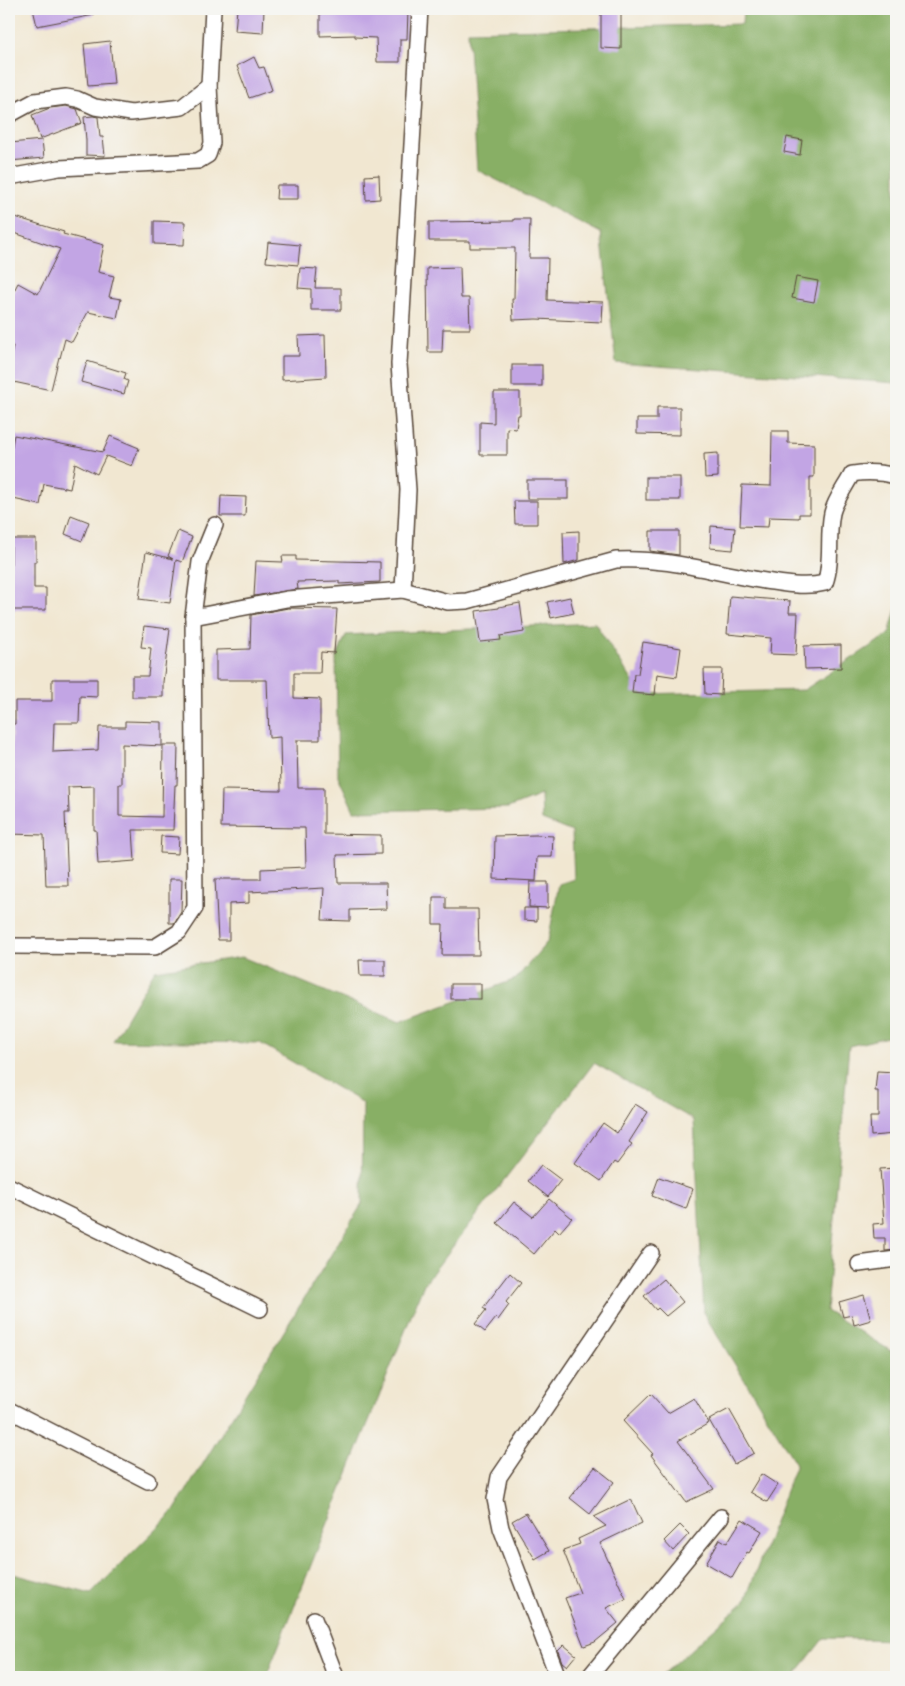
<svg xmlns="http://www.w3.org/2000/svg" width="905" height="1686" font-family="'Sorts Mill Goudy',serif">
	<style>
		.forest { fill: #88af65; stroke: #626c42 }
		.building { fill: #c2a5e4 }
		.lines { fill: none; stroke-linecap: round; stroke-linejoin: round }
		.street-casing { stroke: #564639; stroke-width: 18 }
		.street { stroke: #fff; stroke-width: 15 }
	</style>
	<rect width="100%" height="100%" fill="#f6f6f2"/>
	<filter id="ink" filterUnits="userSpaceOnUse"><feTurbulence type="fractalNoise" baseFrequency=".02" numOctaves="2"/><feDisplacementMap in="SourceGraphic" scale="10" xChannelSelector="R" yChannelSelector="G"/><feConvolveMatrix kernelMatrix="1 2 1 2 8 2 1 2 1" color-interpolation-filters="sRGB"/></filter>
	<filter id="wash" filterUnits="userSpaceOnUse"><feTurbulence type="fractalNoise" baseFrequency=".0096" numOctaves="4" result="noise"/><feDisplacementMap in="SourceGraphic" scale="20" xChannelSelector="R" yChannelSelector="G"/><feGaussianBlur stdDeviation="1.12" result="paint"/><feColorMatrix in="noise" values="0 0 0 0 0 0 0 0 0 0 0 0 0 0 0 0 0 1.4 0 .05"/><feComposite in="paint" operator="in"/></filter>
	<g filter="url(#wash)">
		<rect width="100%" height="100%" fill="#f1e7d1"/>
		<g class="forest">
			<path d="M 743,9 L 896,9 L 896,383 L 616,363 L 601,233 L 477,170 L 468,31 L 742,24 Z"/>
			<path d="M 896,609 L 896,1035 L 849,1046 L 826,1311 L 896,1354 L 896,1640 L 824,1638 L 793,1677 L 660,1677 L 745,1601 L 796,1464 L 704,1314 L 694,1120 L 594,1063 L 424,1284 L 266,1677 L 43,1677 L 9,1670 L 9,1573 L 91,1594 L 174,1511 L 362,1204 L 363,1103 L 260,1043 L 113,1041 L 155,970 L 242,957 L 400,1022 L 516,979 L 548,941 L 559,884 L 574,879 L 572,832 L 542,820 L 541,795 L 508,808 L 354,811 L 338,776 L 336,659 L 346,635 L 595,623 L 641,694 L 804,690 L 889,634 Z"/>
		</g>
		<g id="blocks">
			<g class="building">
				<path d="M 33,9 L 93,9 L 94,15 L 37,26 Z"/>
				<path d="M 237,9 L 264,9 L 263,33 L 235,31 Z"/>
				<path d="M 320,9 L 408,11 L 407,39 L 400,39 L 400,62 L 377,62 L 376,38 L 355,37 L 355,35 L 320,36 Z"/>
				<path d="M 601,10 L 621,10 L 621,49 L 601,48 Z"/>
				<path d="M 110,41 L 114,84 L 88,86 L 84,44 Z"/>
				<path d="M 254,57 L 259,68 L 264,67 L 272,90 L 249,98 L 237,66 Z"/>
				<path d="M 66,106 L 77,109 L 82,123 L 40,139 L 32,115 L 50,108 Z"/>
				<path d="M 93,116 L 98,117 L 100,137 L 103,137 L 105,156 L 86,155 L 86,140 L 84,117 Z"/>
				<path d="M 787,137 L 802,140 L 800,155 L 784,152 Z"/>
				<path d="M 42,140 L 44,158 L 9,161 L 9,146 L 11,146 L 10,143 Z"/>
				<path d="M 379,175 L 380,199 L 366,200 L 365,176 Z"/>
				<path d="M 277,185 L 298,185 L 298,199 L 276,199 Z"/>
				<path d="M 12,216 L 64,232 L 63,234 L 104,245 L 98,272 L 114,276 L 109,297 L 121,299 L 117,318 L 88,312 L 72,342 L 65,339 L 60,358 L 59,357 L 51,390 L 9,381 L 9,367 L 13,346 L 9,344 L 9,300 L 18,283 L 38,294 L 60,249 L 9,231 L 9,224 Z"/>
				<path d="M 514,219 L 530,219 L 529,258 L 548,258 L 547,300 L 603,302 L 602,322 L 536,319 L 513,320 L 512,299 L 514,299 L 515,248 L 470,248 L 470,241 L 429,241 L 429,222 L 514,221 Z"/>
				<path d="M 154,221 L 185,222 L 184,245 L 154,244 Z"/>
				<path d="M 268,242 L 300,245 L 298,265 L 266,262 Z"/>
				<path d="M 460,267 L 461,298 L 469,298 L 470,329 L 443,329 L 442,352 L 428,352 L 427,268 Z"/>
				<path d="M 300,268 L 317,269 L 315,288 L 341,288 L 341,310 L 311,310 L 311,289 L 298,288 Z"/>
				<path d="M 796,277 L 818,281 L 814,302 L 792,298 Z"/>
				<path d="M 325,335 L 326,377 L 282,380 L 282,356 L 299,356 L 298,336 Z"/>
				<path d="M 87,361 L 126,373 L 124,379 L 128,381 L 124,394 L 81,382 Z"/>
				<rect x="512" y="365" width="30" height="21"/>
				<path d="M 494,392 L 520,392 L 520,415 L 518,415 L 516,429 L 507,428 L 507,455 L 480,455 L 480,422 L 494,423 Z"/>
				<path d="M 657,407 L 680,407 L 680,435 L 637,434 L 637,419 L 657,419 Z"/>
				<path d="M 772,431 L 788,431 L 788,443 L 814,444 L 814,477 L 810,477 L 810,514 L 799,514 L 799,518 L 769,517 L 768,527 L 740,526 L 742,485 L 771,486 Z"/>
				<path d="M 14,435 L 103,452 L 110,436 L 139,448 L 132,466 L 106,456 L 97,474 L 75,463 L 70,489 L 44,484 L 40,505 L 9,498 L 9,462 Z"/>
				<path d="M 718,453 L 718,477 L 705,478 L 704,454 Z"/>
				<rect x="646" y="477" width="34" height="23"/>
				<rect x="527" y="480" width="41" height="19"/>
				<path d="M 221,496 L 246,497 L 245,516 L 220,516 Z"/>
				<path d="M 514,501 L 537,501 L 537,524 L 515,524 Z"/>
				<path d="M 71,515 L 89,522 L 82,541 L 65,534 Z"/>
				<path d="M 711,526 L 735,528 L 733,550 L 710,548 Z"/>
				<path d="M 178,531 L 192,537 L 182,562 L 176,560 L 170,603 L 139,599 L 146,552 L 173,559 L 168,556 Z"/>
				<path d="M 579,531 L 579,560 L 564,564 L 563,532 Z"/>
				<path d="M 650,531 L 679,531 L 679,555 L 650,551 Z"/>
				<path d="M 11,539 L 36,539 L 36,562 L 34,562 L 34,588 L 46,588 L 46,610 L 9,610 L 9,568 L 11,568 Z"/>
				<path d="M 282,556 L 296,556 L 296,560 L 380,562 L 380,582 L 339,584 L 339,581 L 297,582 L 298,589 L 254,596 L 256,561 L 283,562 Z"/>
				<path d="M 730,596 L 790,601 L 789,613 L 798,613 L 796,655 L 770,654 L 771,638 L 727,634 Z"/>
				<path d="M 570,597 L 574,613 L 551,618 L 547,602 Z"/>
				<path d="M 520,603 L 524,632 L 500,636 L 501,640 L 480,642 L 476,611 L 499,608 L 499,607 Z"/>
				<path d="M 288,608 L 337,609 L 334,653 L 321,652 L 320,673 L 294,673 L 294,698 L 320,699 L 320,740 L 297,740 L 298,788 L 324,788 L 324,834 L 381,835 L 381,854 L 337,855 L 338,883 L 386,883 L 387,909 L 350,910 L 350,921 L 322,920 L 324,888 L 249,892 L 249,903 L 229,904 L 229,940 L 218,940 L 215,879 L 261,879 L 261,869 L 306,867 L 305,828 L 221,827 L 222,790 L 281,791 L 280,737 L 269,738 L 267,680 L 216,680 L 216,650 L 250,649 L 251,615 Z"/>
				<path d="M 144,626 L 170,629 L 163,682 L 163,697 L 132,697 L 132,676 L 148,676 L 151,648 L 141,647 Z"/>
				<path d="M 643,642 L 681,648 L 677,677 L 657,674 L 655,695 L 632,693 L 634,674 L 638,674 Z"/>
				<path d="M 841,645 L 841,668 L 805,669 L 804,646 Z"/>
				<path d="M 704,669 L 722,669 L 721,695 L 705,694 Z"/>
				<path d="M 52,679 L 97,679 L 97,697 L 80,696 L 79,723 L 54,723 L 53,752 L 98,750 L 99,727 L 125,727 L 125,721 L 162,722 L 162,746 L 122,744 L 122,784 L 119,784 L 119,816 L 162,817 L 163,745 L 178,745 L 177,785 L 175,785 L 173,830 L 133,830 L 135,861 L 98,864 L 96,830 L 94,830 L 94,786 L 68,787 L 69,813 L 65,813 L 68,886 L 46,886 L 44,835 L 9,834 L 9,753 L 11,753 L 12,724 L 15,724 L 15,701 L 52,701 Z"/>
				<path d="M 536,835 L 553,836 L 552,857 L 537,857 L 536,881 L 494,879 L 495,836 Z"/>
				<path d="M 161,836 L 179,837 L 178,854 L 160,853 Z"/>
				<path d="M 169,879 L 182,879 L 181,912 L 174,923 L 169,923 Z"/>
				<path d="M 530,882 L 548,882 L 548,908 L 529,907 Z"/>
				<path d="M 433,897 L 446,897 L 446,909 L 478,909 L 479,955 L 442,955 L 443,924 L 433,924 Z"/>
				<path d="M 524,908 L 537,908 L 537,921 L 524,920 Z"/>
				<path d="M 359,960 L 385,960 L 385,976 L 360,976 Z"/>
				<rect x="451" y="984" width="30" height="15"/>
				<path d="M 877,1071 L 896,1072 L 896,1092 L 893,1092 L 895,1134 L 871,1136 L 870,1117 L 878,1117 L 878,1091 L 875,1091 Z"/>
				<path d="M 635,1104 L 648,1112 L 629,1142 L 632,1144 L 617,1164 L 614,1162 L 601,1181 L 575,1163 L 603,1123 L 617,1133 Z"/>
				<path d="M 541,1165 L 561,1180 L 548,1197 L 528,1181 Z"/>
				<path d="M 896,1168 L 896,1250 L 885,1251 L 885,1238 L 874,1238 L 873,1224 L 884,1223 L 880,1169 Z"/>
				<path d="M 659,1177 L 693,1189 L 686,1209 L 652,1196 Z"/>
				<path d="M 549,1199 L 572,1218 L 559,1233 L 555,1229 L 534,1254 L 497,1223 L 514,1202 L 533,1217 Z"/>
				<path d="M 510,1273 L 521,1283 L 506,1302 L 509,1305 L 498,1320 L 496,1318 L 485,1332 L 475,1324 L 486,1310 L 483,1308 Z"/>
				<path d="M 664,1279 L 683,1302 L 666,1316 L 658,1308 L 656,1310 L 644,1296 Z"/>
				<path d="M 864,1295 L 871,1320 L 854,1325 L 852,1315 L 843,1317 L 839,1302 Z"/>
				<path d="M 651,1394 L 668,1413 L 694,1398 L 709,1423 L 678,1441 L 714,1489 L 686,1502 L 651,1455 L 653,1454 L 623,1421 Z"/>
				<path d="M 729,1409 L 754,1453 L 734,1464 L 709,1420 Z"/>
				<path d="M 595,1467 L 614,1482 L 590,1514 L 570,1498 Z"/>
				<path d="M 761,1474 L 778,1485 L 767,1502 L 750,1492 Z"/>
				<path d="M 631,1499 L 642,1523 L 600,1543 L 626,1599 L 606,1608 L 618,1623 L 595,1642 L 584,1646 L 565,1598 L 580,1593 L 563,1550 L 580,1544 L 578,1539 L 606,1526 L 594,1517 Z"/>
				<path d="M 526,1513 L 549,1551 L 535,1559 L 512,1521 Z"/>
				<path d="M 742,1519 L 762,1531 L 749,1553 L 747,1552 L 732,1578 L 706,1563 L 720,1539 L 727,1543 Z"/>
				<path d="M 680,1525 L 689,1534 L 673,1551 L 664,1541 Z"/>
				<path d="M 564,1645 L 576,1655 L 567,1666 L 562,1662 L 558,1651 Z"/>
			</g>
		</g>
	</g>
	<g filter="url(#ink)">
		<use href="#blocks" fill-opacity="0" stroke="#564639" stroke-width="1"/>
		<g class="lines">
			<g class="street-casing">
				<g id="street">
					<path d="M 9,115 L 35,101 L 66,97 L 77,99 L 95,107 L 131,113 L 182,107 L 209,86"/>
					<path d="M 9,177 L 59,168 L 198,161 L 208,155 L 212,143 L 209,86 L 213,9"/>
					<path d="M 403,590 L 408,490 L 399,364 L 420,9"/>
					<path d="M 193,617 L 287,599 L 403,590 L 448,602 L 467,601 L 616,560 C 666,557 715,573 765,581 C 786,584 805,588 825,583 C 833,561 827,536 832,513 C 835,500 846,486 852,474 C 868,471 881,472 896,476"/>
					<path d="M 9,946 L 155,947 L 179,932 L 195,908 L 193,617 L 200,562 L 215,525"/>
					<path d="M 9,1186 L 260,1309"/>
					<path d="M 859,1264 L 896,1259"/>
					<path d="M 9,1410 L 148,1481"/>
					<path d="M 314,1619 L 336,1677"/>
					<path d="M 558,1677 L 501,1528 L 495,1499 L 499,1477 L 651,1253"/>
					<path d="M 589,1677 L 721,1517"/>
				</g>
			</g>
			<use href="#street" class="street"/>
		</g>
	</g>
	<rect width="905" height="1686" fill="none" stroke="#f6f6f2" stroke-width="30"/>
</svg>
